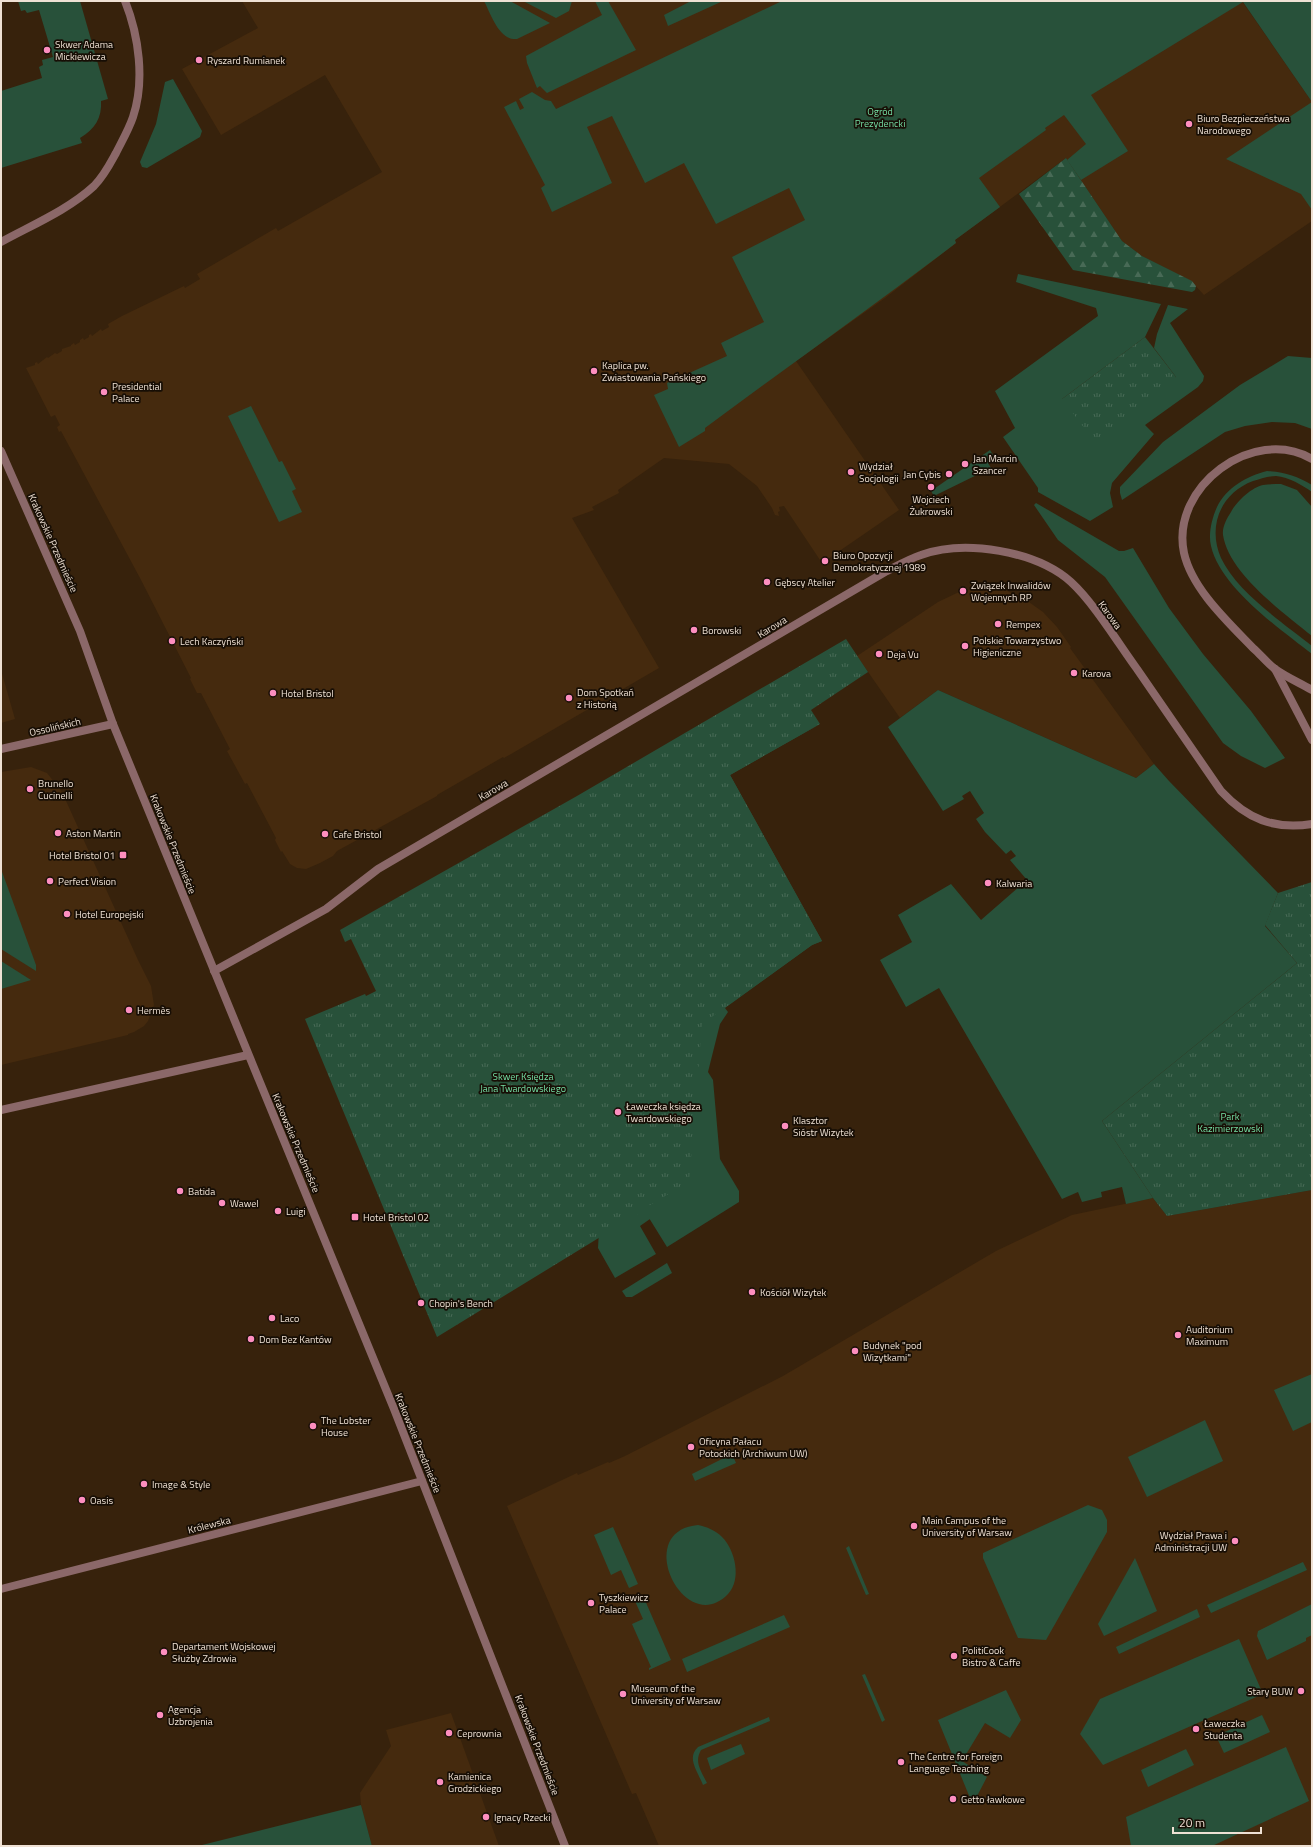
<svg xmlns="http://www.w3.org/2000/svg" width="1313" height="1847" font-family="'Titillium Web',sans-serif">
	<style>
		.built { fill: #452a0e }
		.green { fill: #28513a }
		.forest { fill: url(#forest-firs) }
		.park { fill: url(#park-tufts) }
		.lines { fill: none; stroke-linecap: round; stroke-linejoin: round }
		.minor { stroke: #8b6869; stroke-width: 8 }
		.poi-dot { fill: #fd8ebf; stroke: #170e05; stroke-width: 1.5 }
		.labels { text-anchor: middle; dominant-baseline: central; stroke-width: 3.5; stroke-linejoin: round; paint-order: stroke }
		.poi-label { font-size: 10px; fill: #efe1d4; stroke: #170e05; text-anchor: start }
		.park-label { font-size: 10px; fill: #75dfa5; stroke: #170e05 }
		.street-label { font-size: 10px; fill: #efe1d4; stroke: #170e05 }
	</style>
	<defs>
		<pattern id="forest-firs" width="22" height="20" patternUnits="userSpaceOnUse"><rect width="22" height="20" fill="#28513a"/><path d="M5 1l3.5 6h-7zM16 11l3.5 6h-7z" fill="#486a56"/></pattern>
		<pattern id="park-tufts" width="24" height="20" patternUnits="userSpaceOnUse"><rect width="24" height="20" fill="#28513a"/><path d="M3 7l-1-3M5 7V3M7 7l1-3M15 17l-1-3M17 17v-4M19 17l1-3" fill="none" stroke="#486a56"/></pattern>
	</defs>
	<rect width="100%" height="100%" fill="#37220c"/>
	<g class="built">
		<path d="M 242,1 L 1242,1 L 1312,102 L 1312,221 L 1204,295 L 1191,281 L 1142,256 L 1122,241 L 1066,158 L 955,240 L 956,243 L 885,298 L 796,361 L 899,510 L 822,563 L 784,506 L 779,507 L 780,511 L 778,512 L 779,516 L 775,515 L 772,508 L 757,486 L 729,464 L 664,458 L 618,490 L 619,493 L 592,507 L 594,510 L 572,518 L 659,668 L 504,758 L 503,757 L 437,795 L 437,796 L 337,851 L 333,856 L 320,863 L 306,869 L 297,868 L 290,864 L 282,851 L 281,852 L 275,840 L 276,838 L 247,783 L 245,784 L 227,751 L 230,749 L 201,693 L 197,693 L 190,679 L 191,678 L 140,578 L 61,431 L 59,432 L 57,427 L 60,425 L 55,415 L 51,417 L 26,368 L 35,365 L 35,363 L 37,362 L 38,364 L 47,357 L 48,358 L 55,353 L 57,354 L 62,351 L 62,349 L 71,346 L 71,345 L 74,343 L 75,345 L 80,342 L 80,340 L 83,338 L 84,340 L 89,337 L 89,335 L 91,334 L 92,336 L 101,329 L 102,331 L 109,327 L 108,324 L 122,316 L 184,286 L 185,288 L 200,279 L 197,274 L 276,228 L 278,231 L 382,172 L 325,75 L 221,135 L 182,69 L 258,28 Z"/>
		<path d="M 979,588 L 1005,590 L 1026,600 L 1043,612 L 1057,627 L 1071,647 L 1070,648 L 1154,764 L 1136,778 L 938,690 L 900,718 L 857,656 L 938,602 L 959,592 Z"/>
		<path d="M 1,670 L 15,719 L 1,723 Z"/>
		<path d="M 31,767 L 47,773 L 62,792 L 138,960 L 151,986 L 154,1005 L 148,1021 L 144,1026 L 134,1032 L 128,1034 L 128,1035 L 1,1065 L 1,772 Z"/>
		<path d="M 1312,1190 L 1312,1846 L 659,1846 L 636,1793 L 632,1794 L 507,1506 L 577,1473 L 578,1475 L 608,1462 L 609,1463 L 625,1456 L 783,1376 L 996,1251 L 1072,1215 L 1153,1198 L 1167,1216 Z"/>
		<path d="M 451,1713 L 499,1846 L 372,1846 L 361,1805 L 360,1793 L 391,1746 L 386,1730 Z"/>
	</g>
	<g class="green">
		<path d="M 18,1 L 80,1 L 108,99 L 101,101 C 102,118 95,129 80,138 L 82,143 L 1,168 L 1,91 L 42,78 L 39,67 L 43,65 L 42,60 L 53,57 L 39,10 L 27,13 L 25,10 L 21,11 Z"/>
		<path d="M 484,1 L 510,1 L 550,23 L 517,39 C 499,41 491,14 484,1 Z"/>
		<path d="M 523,1 L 572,1 L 569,11 L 556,18 Z"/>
		<path d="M 595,1 L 608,1 L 636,50 L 547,93 L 540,86 L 537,88 L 527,63 L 526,56 L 602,15 Z"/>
		<path d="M 691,1 L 723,1 L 668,26 L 664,15 Z"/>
		<path d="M 782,1 L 1312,1 L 1312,210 L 1301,194 L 1226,159 L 1312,102 L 1243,2 L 1091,95 L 1128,151 L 1081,180 L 1067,160 L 1086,144 L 1064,115 L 1045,128 L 1046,130 L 979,178 L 1000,207 L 955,240 L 956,243 C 874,306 788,366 705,428 L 705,431 L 679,447 L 654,395 L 668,389 L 667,383 L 727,356 L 721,343 L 764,322 L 732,257 L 805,220 L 789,188 L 716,224 L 684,163 L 645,183 L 612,116 L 587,127 L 612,183 L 552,212 L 541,188 L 545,185 L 504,107 L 516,101 L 520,110 L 524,108 L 519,99 L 532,92 L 545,100 L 551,101 L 556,109 Z"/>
		<path d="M 173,79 L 202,131 L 200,137 L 147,168 L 142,167 L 140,162 L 156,124 L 165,82 Z"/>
		<path d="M 1018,274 L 1161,304 L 1145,337 L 1062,399 L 1176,377 L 1154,348 L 1157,334 L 1168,305 L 1188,309 L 1170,323 L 1204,376 L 1203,381 L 1198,387 L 1145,425 L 1154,434 L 1112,483 L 1110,493 L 1113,507 L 1090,521 L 1038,492 L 1038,488 L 1003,437 L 1015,428 L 995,391 L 1098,316 L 1096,308 L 1016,282 Z"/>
		<path d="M 1288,356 L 1312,358 L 1312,429 L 1295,423 L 1272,422 L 1245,426 L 1225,432 L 1122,500 L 1120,493 L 1120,487 L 1163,442 L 1240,385 Z"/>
		<path d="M 251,406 L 279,462 L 282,461 L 296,489 L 292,491 L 302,512 L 279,522 L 228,416 Z"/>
		<path d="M 990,450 L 995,458 L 988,463 L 991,468 L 934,496 L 931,491 Z"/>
		<path d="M 1267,471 C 1285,472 1297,476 1312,485 L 1312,492 C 1302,485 1289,477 1276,476 C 1268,476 1260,479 1253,481 C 1221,493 1207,526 1221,558 C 1237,592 1283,623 1312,646 L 1312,654 C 1280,629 1220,587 1211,546 C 1208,534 1212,518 1217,507 C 1226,488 1247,476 1267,471 Z"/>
		<path d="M 1281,484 L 1297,490 L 1312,507 L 1312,636 C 1283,612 1229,574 1223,535 C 1222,527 1227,518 1231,512 C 1236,502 1252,487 1263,485 C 1269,484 1275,484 1281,484 Z"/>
		<path d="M 1036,503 L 1119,551 L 1124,551 L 1133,548 L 1169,608 L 1203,654 L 1251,711 L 1285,758 L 1265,768 L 1241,756 L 1223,743 L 1105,577 L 1058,540 L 1034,505 Z"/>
		<path d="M 938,690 L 1136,778 L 1154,764 L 1169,781 L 1278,893 L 1265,926 L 1297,963 L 1102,1121 L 1153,1198 L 1126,1204 L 1122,1187 L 1101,1192 L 1102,1197 L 1082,1202 L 1078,1192 L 1062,1199 L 939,988 L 906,1007 L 880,960 L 912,942 L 898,915 L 951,884 L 981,920 L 1027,880 L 1010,860 L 1016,856 L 1011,850 L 1006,854 L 985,832 L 976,819 L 984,813 L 970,791 L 962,796 L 964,799 L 943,811 L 888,727 Z"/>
		<path d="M 820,724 L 730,775 L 822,941 L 812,945 L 725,1008 L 728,1012 L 720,1024 L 708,1072 L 713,1080 L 720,1159 L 739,1191 L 739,1202 L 667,1247 L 649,1218 L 650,1219 L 640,1226 L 656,1254 L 615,1278 L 598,1248 L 622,826 Z"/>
		<path d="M 1,869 L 36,965 L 36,971 L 1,949 Z"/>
		<path d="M 1,961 L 31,980 L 1,989 Z"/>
		<path d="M 667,1263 L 672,1273 L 632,1297 L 626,1297 L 622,1291 Z"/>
		<path d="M 1312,1374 L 1312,1422 L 1293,1431 L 1274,1390 Z"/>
		<path d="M 1205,1420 L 1223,1461 L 1147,1497 L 1128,1457 Z"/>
		<path d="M 732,1454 L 736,1463 L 695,1481 L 692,1474 Z"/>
		<path d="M 1088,1505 L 1102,1510 L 1107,1520 L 1107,1532 L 1046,1640 L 1018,1638 L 983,1558 L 983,1553 Z"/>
		<path d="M 698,1525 C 707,1527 715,1530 722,1537 C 735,1550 742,1579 728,1594 C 685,1639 631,1531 698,1525 Z"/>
		<path d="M 613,1527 L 638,1584 L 629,1588 L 621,1570 L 611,1575 L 594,1535 Z"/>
		<path d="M 849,1546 L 869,1594 L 866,1595 L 846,1548 Z"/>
		<path d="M 1135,1558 L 1157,1611 L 1104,1636 L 1098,1624 Z"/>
		<path d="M 1303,1562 L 1307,1570 L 1211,1613 L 1207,1605 Z"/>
		<path d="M 644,1598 L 671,1660 L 649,1670 L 649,1668 L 651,1667 L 632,1624 L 643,1619 L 635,1601 Z"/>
		<path d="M 1312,1604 L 1312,1635 L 1306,1638 L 1306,1641 L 1267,1660 L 1257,1636 L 1258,1631 Z"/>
		<path d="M 1197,1609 L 1200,1617 L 1119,1654 L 1116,1647 Z"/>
		<path d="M 784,1615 L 790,1627 L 687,1672 L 682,1659 Z"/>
		<path d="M 1239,1639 L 1263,1694 L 1103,1765 L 1080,1734 L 1100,1699 Z"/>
		<path d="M 865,1674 L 885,1720 L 882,1722 L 862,1675 Z"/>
		<path d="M 1006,1690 L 1021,1720 L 1010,1738 L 985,1723 L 962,1761 L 987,1777 L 975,1800 L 970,1798 L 938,1720 Z"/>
		<path d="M 1262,1715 L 1270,1732 L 1224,1753 L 1216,1736 Z"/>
		<path d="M 769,1717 L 770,1721 L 701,1750 C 694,1762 701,1771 707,1783 L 703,1785 C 698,1772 686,1758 698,1747 Z"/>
		<path d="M 741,1744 L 745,1754 L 711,1770 L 707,1758 Z"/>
		<path d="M 1286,1747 L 1309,1801 L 1212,1846 L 1131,1846 L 1126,1817 Z"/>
		<path d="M 1186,1749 L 1194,1765 L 1148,1787 L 1141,1770 Z"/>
		<path d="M 361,1805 L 372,1846 L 198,1846 Z"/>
	</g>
	<path class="forest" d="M 1066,158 L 1122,241 L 1142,256 L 1192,281 L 1196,286 L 1195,290 L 1192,292 L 1073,270 L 1019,194 Z"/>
	<g class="park">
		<path d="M 1145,337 L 1176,377 L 1095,442 L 1062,399 Z"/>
		<path d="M 846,639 L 868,672 L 811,710 L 820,724 L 730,775 L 822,941 L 812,945 L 702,1024 L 689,1182 L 645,1208 L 646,1209 L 437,1337 L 305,1019 L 365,994 L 366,996 L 376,991 L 351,939 L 345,942 L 340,930 L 577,796 Z"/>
		<path d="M 1312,882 L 1312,1190 L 1167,1216 L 1153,1198 L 1102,1121 L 1297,963 L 1265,925 L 1278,893 Z"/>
	</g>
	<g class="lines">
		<g class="minor">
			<path d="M 1,242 C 32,225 68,210 94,186 C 104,176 110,164 116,153 C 122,141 129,129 133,117 C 145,81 139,36 125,1"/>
			<path d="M 1,451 L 80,631 L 113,724 L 394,1409 L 565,1846"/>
			<path d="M 1312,459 C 1253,425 1170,487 1184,553 C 1192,589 1228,622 1253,648 C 1260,654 1267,663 1275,669 C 1286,677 1300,683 1312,690"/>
			<path d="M 1275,669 L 1312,740"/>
			<path d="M 1,749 L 113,724"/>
			<path d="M 214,971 L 326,909 L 378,869 L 885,572 C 897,566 909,559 921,555 C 965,539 1036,551 1071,582 C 1094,603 1118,643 1137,669 C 1165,710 1193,750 1221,791 C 1247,819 1274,830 1312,824"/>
			<path d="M 1,1110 L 248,1055"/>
			<path d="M 1,1589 L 422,1481"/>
		</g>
	</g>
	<g class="poi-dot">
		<circle cx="47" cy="50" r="4"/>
		<circle cx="199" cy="60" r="4"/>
		<circle cx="1189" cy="124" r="4"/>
		<circle cx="594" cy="371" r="4"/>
		<circle cx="104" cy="392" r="4"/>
		<circle cx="965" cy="464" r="4"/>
		<circle cx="851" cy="472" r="4"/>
		<circle cx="949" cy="474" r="4"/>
		<circle cx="931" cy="487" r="4"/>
		<circle cx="825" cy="561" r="4"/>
		<circle cx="767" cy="582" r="4"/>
		<circle cx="963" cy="591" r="4"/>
		<circle cx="998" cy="624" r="4"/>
		<circle cx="694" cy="630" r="4"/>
		<circle cx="172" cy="641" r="4"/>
		<circle cx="965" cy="646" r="4"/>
		<circle cx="879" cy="654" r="4"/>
		<circle cx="1074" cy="673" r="4"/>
		<circle cx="273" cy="693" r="4"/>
		<circle cx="569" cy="698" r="4"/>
		<circle cx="30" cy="789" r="4"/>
		<circle cx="58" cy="833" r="4"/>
		<circle cx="325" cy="834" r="4"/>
		<rect x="119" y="851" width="8" height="8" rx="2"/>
		<circle cx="50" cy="881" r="4"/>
		<circle cx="988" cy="883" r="4"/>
		<circle cx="67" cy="914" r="4"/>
		<circle cx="129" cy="1010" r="4"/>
		<circle cx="618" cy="1112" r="4"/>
		<circle cx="785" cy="1126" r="4"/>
		<circle cx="180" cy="1191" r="4"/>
		<circle cx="222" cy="1203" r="4"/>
		<circle cx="278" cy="1211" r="4"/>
		<rect x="351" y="1213" width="8" height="8" rx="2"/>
		<circle cx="752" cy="1292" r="4"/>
		<circle cx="421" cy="1303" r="4"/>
		<circle cx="272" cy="1318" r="4"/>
		<circle cx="1178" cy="1335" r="4"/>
		<circle cx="251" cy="1339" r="4"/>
		<circle cx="855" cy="1351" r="4"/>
		<circle cx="313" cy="1426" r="4"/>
		<circle cx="691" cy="1447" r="4"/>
		<circle cx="144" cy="1484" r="4"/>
		<circle cx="82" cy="1500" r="4"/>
		<circle cx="914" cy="1526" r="4"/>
		<circle cx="1235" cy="1541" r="4"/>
		<circle cx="591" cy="1603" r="4"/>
		<circle cx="164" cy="1652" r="4"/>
		<circle cx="954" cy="1656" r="4"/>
		<circle cx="1301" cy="1691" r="4"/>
		<circle cx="623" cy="1694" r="4"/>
		<circle cx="160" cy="1715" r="4"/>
		<circle cx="1196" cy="1729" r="4"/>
		<circle cx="449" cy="1733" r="4"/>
		<circle cx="901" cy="1762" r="4"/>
		<circle cx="440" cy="1782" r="4"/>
		<circle cx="953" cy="1799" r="4"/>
		<circle cx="486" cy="1817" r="4"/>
	</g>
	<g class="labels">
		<g class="poi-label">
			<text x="55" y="44">Skwer Adama<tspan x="55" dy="12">Mickiewicza</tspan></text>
			<text x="207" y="60">Ryszard Rumianek</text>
			<text x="1197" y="118">Biuro Bezpieczeństwa<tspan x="1197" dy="12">Narodowego</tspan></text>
			<text x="602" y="365">Kaplica pw.<tspan x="602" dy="12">Zwiastowania Pańskiego</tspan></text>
			<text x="112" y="386">Presidential<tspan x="112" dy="12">Palace</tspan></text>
			<text x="973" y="458">Jan Marcin<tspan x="973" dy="12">Szancer</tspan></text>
			<text x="859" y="466">Wydział<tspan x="859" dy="12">Socjologii</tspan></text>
			<text x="941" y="474" text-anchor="end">Jan Cybis</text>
			<text x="931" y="499" text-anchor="middle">Wojciech<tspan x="931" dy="12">Żukrowski</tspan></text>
			<text x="833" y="555">Biuro Opozycji<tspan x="833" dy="12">Demokratycznej 1989</tspan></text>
			<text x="775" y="582">Gębscy Atelier</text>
			<text x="971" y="585">Związek Inwalidów<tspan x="971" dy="12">Wojennych RP</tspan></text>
			<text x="1006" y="624">Rempex</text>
			<text x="702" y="630">Borowski</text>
			<text x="973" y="640">Polskie Towarzystwo<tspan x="973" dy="12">Higieniczne</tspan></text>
			<text x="180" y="641">Lech Kaczyński</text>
			<text x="887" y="654">Deja Vu</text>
			<text x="1082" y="673">Karova</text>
			<text x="577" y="692">Dom Spotkań<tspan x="577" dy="12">z Historią</tspan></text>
			<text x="281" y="693">Hotel Bristol</text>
			<text x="38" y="783">Brunello<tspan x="38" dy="12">Cucinelli</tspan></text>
			<text x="66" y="833">Aston Martin</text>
			<text x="333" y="834">Cafe Bristol</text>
			<text x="115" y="855" text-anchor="end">Hotel Bristol 01</text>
			<text x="58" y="881">Perfect Vision</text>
			<text x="996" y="883">Kalwaria</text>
			<text x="75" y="914">Hotel Europejski</text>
			<text x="137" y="1010">Hermès</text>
			<text x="626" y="1106">Ławeczka księdza<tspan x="626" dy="12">Twardowskiego</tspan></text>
			<text x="793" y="1120">Klasztor<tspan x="793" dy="12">Sióstr Wizytek</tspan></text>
			<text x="188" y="1191">Batida</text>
			<text x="230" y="1203">Wawel</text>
			<text x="286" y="1211">Luigi</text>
			<text x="363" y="1217">Hotel Bristol 02</text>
			<text x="760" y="1292">Kościół Wizytek</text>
			<text x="429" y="1303">Chopin's Bench</text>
			<text x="280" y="1318">Laco</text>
			<text x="1186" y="1329">Auditorium<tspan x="1186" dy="12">Maximum</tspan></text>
			<text x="259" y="1339">Dom Bez Kantów</text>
			<text x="863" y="1345">Budynek "pod<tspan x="863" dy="12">Wizytkami"</tspan></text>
			<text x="321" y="1420">The Lobster<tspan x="321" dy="12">House</tspan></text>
			<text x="699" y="1441">Oficyna Pałacu<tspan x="699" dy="12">Potockich (Archiwum UW)</tspan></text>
			<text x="152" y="1484">Image &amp; Style</text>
			<text x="90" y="1500">Oasis</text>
			<text x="922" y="1520">Main Campus of the<tspan x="922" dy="12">University of Warsaw</tspan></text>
			<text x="1227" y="1535" text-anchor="end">Wydział Prawa i<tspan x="1227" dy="12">Administracji UW</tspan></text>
			<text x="599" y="1597">Tyszkiewicz<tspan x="599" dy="12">Palace</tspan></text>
			<text x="172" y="1646">Departament Wojskowej<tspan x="172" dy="12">Służby Zdrowia</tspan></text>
			<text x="962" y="1650">PolitiCook<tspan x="962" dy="12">Bistro &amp; Caffe</tspan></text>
			<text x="631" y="1688">Museum of the<tspan x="631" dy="12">University of Warsaw</tspan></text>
			<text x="1293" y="1691" text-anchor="end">Stary BUW</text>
			<text x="168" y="1709">Agencja<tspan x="168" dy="12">Uzbrojenia</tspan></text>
			<text x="1204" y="1723">Ławeczka<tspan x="1204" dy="12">Studenta</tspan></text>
			<text x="457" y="1733">Ceprownia</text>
			<text x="909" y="1756">The Centre for Foreign<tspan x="909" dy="12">Language Teaching</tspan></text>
			<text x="448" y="1776">Kamienica<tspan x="448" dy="12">Grodzickiego</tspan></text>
			<text x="961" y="1799">Getto ławkowe</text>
			<text x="494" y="1817">Ignacy Rzecki</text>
		</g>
		<g class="park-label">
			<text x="880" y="111">Ogród<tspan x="880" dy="12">Prezydencki</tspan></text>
			<text x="523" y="1076">Skwer Księdza<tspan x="523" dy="12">Jana Twardowskiego</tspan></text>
			<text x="1230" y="1116">Park<tspan x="1230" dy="12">Kazimierzowski</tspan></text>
		</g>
		<g class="street-label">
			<text transform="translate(53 543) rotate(66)">Krakowskie Przedmieście</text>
			<text transform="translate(1110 615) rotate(54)">Karowa</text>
			<text transform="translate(772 627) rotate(-31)">Karowa</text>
			<text transform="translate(55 727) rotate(-13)">Ossolińskich</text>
			<text transform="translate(493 790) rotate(-30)">Karowa</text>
			<text transform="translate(173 844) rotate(68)">Krakowskie Przedmieście</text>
			<text transform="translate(296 1143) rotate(67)">Krakowskie Przedmieście</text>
			<text transform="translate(418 1443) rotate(68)">Krakowskie Przedmieście</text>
			<text transform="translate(209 1525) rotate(-14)">Królewska</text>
			<text transform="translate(537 1745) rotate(69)">Krakowskie Przedmieście</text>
		</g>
	</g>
	<rect width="1313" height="1847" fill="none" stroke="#efe1d4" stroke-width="4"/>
	<path d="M1173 1827v6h88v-6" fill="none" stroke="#efe1d4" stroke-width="2"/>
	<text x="1179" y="1827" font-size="12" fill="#efe1d4" stroke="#170e05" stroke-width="3" paint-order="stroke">20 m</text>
</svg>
